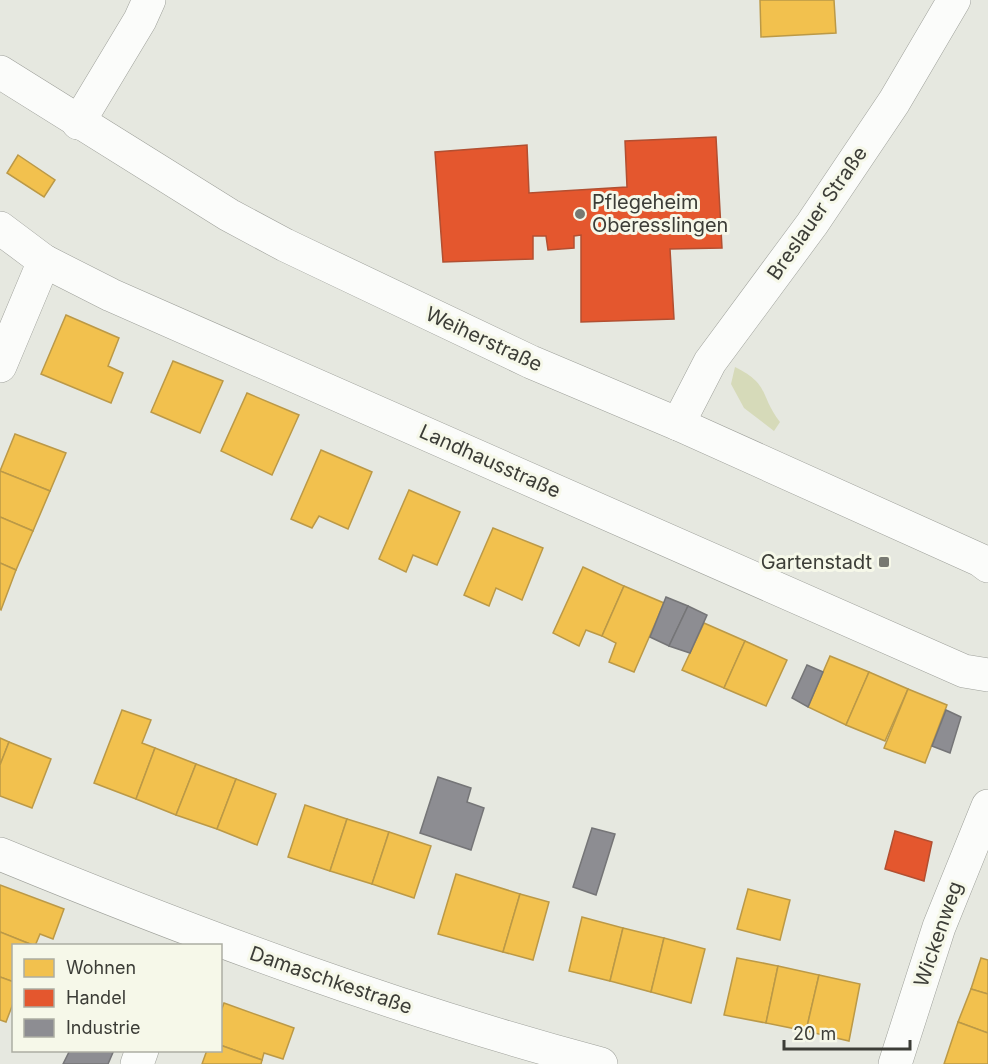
<svg xmlns="http://www.w3.org/2000/svg" width="988" height="1064" font-family="Inter,sans-serif">
	<style>
		.green { fill: #d6dab9 }
		.homes { fill: #f2c14e; stroke: #bb9947; stroke-width: 1.5 }
		.shops { fill: #e4572e; stroke: #b24f31; stroke-width: 1.5 }
		.industry { fill: #8d8d92; stroke: #757577; stroke-width: 1.5 }
		.lines { fill: none; stroke-linecap: round; stroke-linejoin: round }
		.minor-casing { stroke: #9ea09a; stroke-width: 34 }
		.minor { stroke: #fbfcfa; stroke-width: 33 }
		.poi-dot { fill: #787972; stroke: #f6f8e9; stroke-width: 2 }
		.labels { text-anchor: middle; dominant-baseline: central; stroke-width: 6; stroke-linejoin: round; paint-order: stroke }
		.poi-label { font-size: 20px; fill: #3c3d37; stroke: #f6f8e9; text-anchor: start }
		.street-label { font-size: 20px; fill: #3c3d37; stroke: #f6f8e9 }
	</style>
	<rect width="100%" height="100%" fill="#e6e8e0"/>
	<path class="green" d="M 735,367 C 771,385 759,395 780,422 L 774,431 L 744,408 L 731,384 Z"/>
	<g class="homes">
		<path d="M 760,0 L 834,0 L 836,33 L 761,37 Z"/>
		<path d="M 18,155 L 55,180 L 44,197 L 7,173 Z"/>
		<path d="M 66,315 L 119,338 L 108,366 L 123,373 L 111,403 L 41,374 Z"/>
		<path d="M 173,361 L 223,381 L 200,433 L 151,412 Z"/>
		<path d="M 247,393 L 299,415 L 272,475 L 221,451 Z"/>
		<path d="M 15,434 L 66,453 L 50,491 L 0,471 Z"/>
		<path d="M 321,450 L 372,472 L 348,529 L 319,516 L 312,528 L 291,519 Z"/>
		<path d="M 0,471 L 50,491 L 33,531 L 0,517 Z"/>
		<path d="M 409,490 L 460,512 L 437,565 L 413,555 L 406,572 L 379,559 Z"/>
		<path d="M 0,517 L 33,531 L 16,570 L 0,563 Z"/>
		<path d="M 493,528 L 543,548 L 522,600 L 496,588 L 489,606 L 464,595 Z"/>
		<path d="M 0,563 L 16,570 L 1,610 L 0,609 Z"/>
		<path d="M 583,567 L 624,586 L 602,636 L 586,630 L 579,646 L 553,633 Z"/>
		<path d="M 624,586 L 664,603 L 634,672 L 609,662 L 616,643 L 602,636 Z"/>
		<path d="M 704,623 L 745,641 L 724,688 L 682,670 Z"/>
		<path d="M 745,641 L 787,660 L 766,706 L 724,688 Z"/>
		<path d="M 830,656 L 869,672 L 846,725 L 808,707 Z"/>
		<path d="M 869,672 L 908,689 L 885,741 L 846,725 Z"/>
		<path d="M 908,689 L 947,705 L 925,763 L 884,748 Z"/>
		<path d="M 122,710 L 151,720 L 142,743 L 155,748 L 136,799 L 94,783 Z"/>
		<path d="M 0,738 L 9,742 L 0,765 Z"/>
		<path d="M 9,742 L 51,759 L 32,808 L 0,796 L 0,765 Z"/>
		<path d="M 155,748 L 196,764 L 176,815 L 136,799 Z"/>
		<path d="M 196,764 L 236,779 L 217,829 L 176,815 Z"/>
		<path d="M 236,779 L 276,794 L 257,845 L 217,829 Z"/>
		<path d="M 305,805 L 347,819 L 330,871 L 288,857 Z"/>
		<path d="M 347,819 L 389,832 L 372,884 L 330,871 Z"/>
		<path d="M 389,832 L 431,846 L 414,898 L 372,884 Z"/>
		<path d="M 456,874 L 520,894 L 503,952 L 438,934 Z"/>
		<path d="M 0,885 L 64,909 L 53,939 L 40,934 L 35,946 L 0,932 Z"/>
		<path d="M 748,889 L 790,900 L 780,940 L 737,929 Z"/>
		<path d="M 520,894 L 549,902 L 533,960 L 503,952 Z"/>
		<path d="M 582,917 L 623,928 L 610,981 L 569,971 Z"/>
		<path d="M 623,928 L 664,938 L 651,992 L 610,981 Z"/>
		<path d="M 0,932 L 35,946 L 14,946 L 14,982 L 0,977 Z"/>
		<path d="M 664,938 L 705,949 L 691,1003 L 651,992 Z"/>
		<path d="M 737,958 L 778,966 L 766,1023 L 724,1015 Z"/>
		<path d="M 981,958 L 988,960 L 988,994 L 971,989 Z"/>
		<path d="M 778,966 L 819,975 L 806,1031 L 766,1023 Z"/>
		<path d="M 819,975 L 860,984 L 849,1041 L 806,1031 Z"/>
		<path d="M 0,977 L 14,982 L 14,1001 L 6,1022 L 0,1020 Z"/>
		<path d="M 971,989 L 988,994 L 988,1033 L 958,1022 Z"/>
		<path d="M 224,1003 L 294,1028 L 283,1059 L 264,1053 L 262,1060 L 220,1045 L 220,1014 Z"/>
		<path d="M 958,1022 L 988,1033 L 988,1064 L 944,1064 Z"/>
		<path d="M 220,1045 L 262,1060 L 261,1064 L 202,1064 L 207,1050 L 220,1050 Z"/>
	</g>
	<g class="shops">
		<path d="M 716,137 L 722,248 L 670,249 L 674,319 L 581,322 L 581,235 L 574,236 L 574,248 L 548,250 L 546,236 L 533,236 L 533,259 L 443,262 L 435,152 L 527,145 L 529,193 L 627,187 L 625,141 Z"/>
		<path d="M 895,831 L 932,842 L 924,881 L 885,869 Z"/>
	</g>
	<g class="industry">
		<path d="M 666,597 L 688,606 L 669,646 L 650,637 Z"/>
		<path d="M 688,606 L 707,615 L 690,653 L 669,646 Z"/>
		<path d="M 807,665 L 823,672 L 808,707 L 792,698 Z"/>
		<path d="M 946,710 L 961,717 L 950,753 L 932,746 Z"/>
		<path d="M 438,777 L 471,788 L 467,802 L 484,808 L 471,850 L 420,833 Z"/>
		<path d="M 592,828 L 615,834 L 596,895 L 573,887 Z"/>
		<path d="M 70,1050 L 114,1050 L 108,1064 L 63,1064 Z"/>
	</g>
	<g class="lines">
		<g class="minor-casing">
			<g id="minor">
				<path d="M 0,72 L 229,215 L 285,245 L 531,362 L 678,424 L 980,560 L 988,566"/>
				<path d="M 78,123 L 140,20 L 149,0"/>
				<path d="M 0,228 L 44,261 L 111,295 L 964,671 L 988,675"/>
				<path d="M 0,366 L 44,261"/>
				<path d="M 678,424 L 710,362 L 812,224 L 894,102 L 954,0"/>
				<path d="M 0,854 C 197,935 395,1009 601,1064"/>
				<path d="M 137,1064 L 142,1050"/>
				<path d="M 895,1064 L 939,927 L 988,806"/>
			</g>
		</g>
		<use href="#minor" class="minor"/>
	</g>
	<g class="poi-dot">
		<circle cx="580" cy="214" r="6"/>
		<rect x="878" y="556" width="12" height="12" rx="3"/>
	</g>
	<g class="labels">
		<g class="poi-label">
			<text x="592" y="202">Pflegeheim<tspan x="592" dy="23">Oberesslingen</tspan></text>
			<text x="872" y="562" text-anchor="end">Gartenstadt</text>
		</g>
		<g class="street-label">
			<text transform="translate(817 213) rotate(-55)">Breslauer Straße</text>
			<text transform="translate(484 339) rotate(25)">Weiherstraße</text>
			<text transform="translate(490 461) rotate(24)">Landhausstraße</text>
			<text transform="translate(938 934) rotate(-71)">Wickenweg</text>
			<text transform="translate(331 980) rotate(19)">Damaschkestraße</text>
		</g>
	</g>
	<rect x="12" y="944" width="210" height="108" fill="#f6f8e9" stroke="#acada2" stroke-width="1.5"/>
	<rect x="24" y="959" width="30" height="18" fill="#f2c14e" stroke="#acada2" stroke-width="1.5"/>
	<text x="66" y="974" font-size="18" fill="#3c3d37">Wohnen</text>
	<rect x="24" y="989" width="30" height="18" fill="#e4572e" stroke="#acada2" stroke-width="1.5"/>
	<text x="66" y="1004" font-size="18" fill="#3c3d37">Handel</text>
	<rect x="24" y="1019" width="30" height="18" fill="#8d8d92" stroke="#acada2" stroke-width="1.5"/>
	<text x="66" y="1034" font-size="18" fill="#3c3d37">Industrie</text>
	<path d="M784 1040v9h126v-9" fill="none" stroke="#3c3d37" stroke-width="3"/>
	<text x="793" y="1040" font-size="18" fill="#3c3d37" stroke="#f6f8e9" stroke-width="4.5" paint-order="stroke">20 m</text>
</svg>
